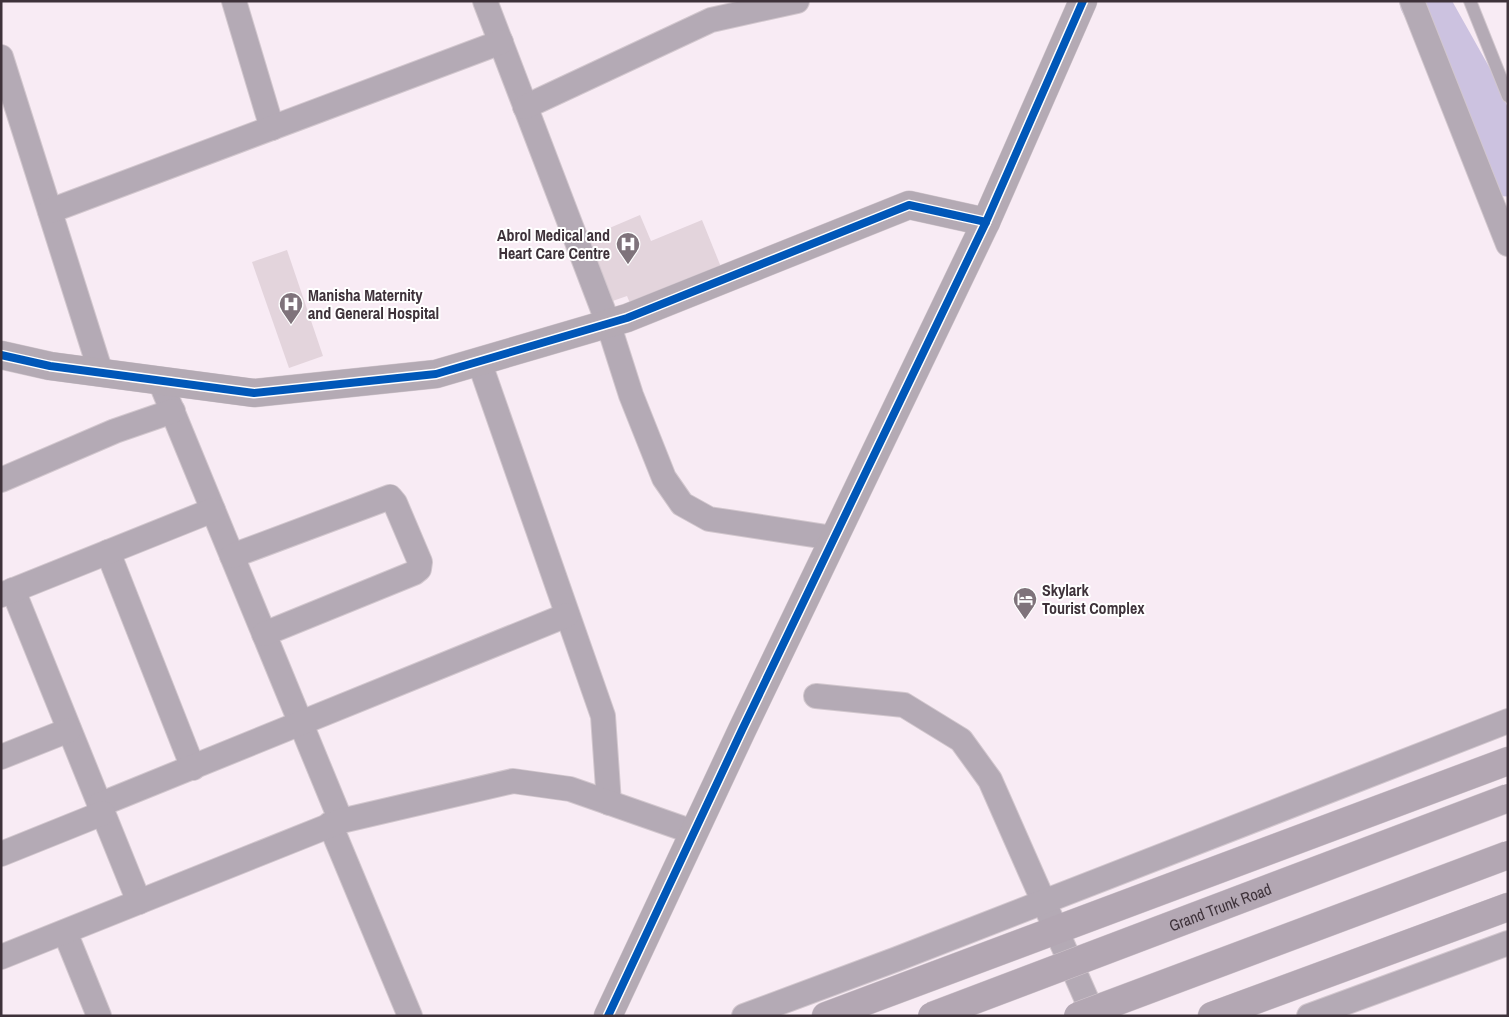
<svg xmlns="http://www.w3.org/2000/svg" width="1509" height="1017" font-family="'Archivo Narrow',sans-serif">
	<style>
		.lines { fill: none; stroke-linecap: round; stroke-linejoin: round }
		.river { stroke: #ccc2e0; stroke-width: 49 }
		.building { fill: #e3d4dc }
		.lane-casing { stroke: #d2c7ce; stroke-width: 14 }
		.street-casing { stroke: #d2c7ce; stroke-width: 26 }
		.secondary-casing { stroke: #d2c7ce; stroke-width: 29 }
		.highway-casing { stroke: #d2c7ce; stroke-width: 29 }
		.lane { stroke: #b4aab5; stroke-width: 12 }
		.street { stroke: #b4aab5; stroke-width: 24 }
		.secondary { stroke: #b4aab4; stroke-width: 28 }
		.highway { stroke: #b3a7b3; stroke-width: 28 }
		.highway-bridge-casing { stroke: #d2c7ce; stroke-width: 29; stroke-linecap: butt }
		.highway-bridge { stroke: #b3a7b3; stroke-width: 28 }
		.cycleway-casing { stroke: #fff; stroke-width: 11 }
		.cycleway { stroke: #0057b8; stroke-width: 8 }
		.labels { text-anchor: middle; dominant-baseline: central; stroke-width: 4; stroke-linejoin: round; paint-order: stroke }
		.poi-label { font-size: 16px; font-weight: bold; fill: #3e323a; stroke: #fff; text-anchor: start }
		.street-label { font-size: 16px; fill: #3e323a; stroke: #fff }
	</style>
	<rect width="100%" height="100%" fill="#f8ebf4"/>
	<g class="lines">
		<path class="river" d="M 1424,1 L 1474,90 L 1508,172"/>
	</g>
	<g class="building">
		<path d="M 640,215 L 651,241 L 702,220 L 723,272 L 632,308 L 627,296 L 604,304 L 586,238 Z"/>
		<path d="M 287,250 L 323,356 L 289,368 L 252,262 Z"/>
	</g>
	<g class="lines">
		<g class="lane-casing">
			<path id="lane" d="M 1470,1 L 1508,96"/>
		</g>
		<g class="street-casing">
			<g id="street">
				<path d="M 234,1 L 272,128"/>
				<path d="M 485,1 L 608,323 L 631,395 L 664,478 L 682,504 L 709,519 L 833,538"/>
				<path d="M 1412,1 L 1508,244"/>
				<path d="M 1,57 L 101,373"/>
				<path d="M 525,107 L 711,20 L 797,1"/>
				<path d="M 50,211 L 501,42"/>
				<path d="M 479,361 L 603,716 L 609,803"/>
				<path d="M 160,381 L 341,821"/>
				<path d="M 1,480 L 115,431 L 173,411"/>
				<path d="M 108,552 L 193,768"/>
				<path d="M 232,556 L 390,497 L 395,503 L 420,562 L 419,569 L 414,573 L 264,634"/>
				<path d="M 13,590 L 139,902"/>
				<path d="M 1,595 L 213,510"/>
				<path d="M 816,696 L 904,705 L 961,740 L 990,780 L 1094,1016"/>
				<path d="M 1,757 L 69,730"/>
				<path d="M 99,805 L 567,615"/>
				<path d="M 330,824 L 410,1016"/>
				<path d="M 1,854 L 103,813"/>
				<path d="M 65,932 L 99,1016"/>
				<path d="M 1,957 L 341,821 L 513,781 L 570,789 L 693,832"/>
				<path d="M 744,1016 L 897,959 L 1508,721"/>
				<path d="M 1309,1016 L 1508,943"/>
			</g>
		</g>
		<g class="secondary-casing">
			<g id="secondary">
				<path d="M 1,355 L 50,366 L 254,393 L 436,374 L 627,318 L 909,205 L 986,222"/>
				<path d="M 608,1016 L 742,730 L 986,222 L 1083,1"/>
			</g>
		</g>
		<g class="highway-casing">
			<g id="highway">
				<path d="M 826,1016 L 1508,761"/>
				<path d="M 1212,1016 L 1508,907"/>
			</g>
		</g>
		<use href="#lane" class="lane"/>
		<use href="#street" class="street"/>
		<use href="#secondary" class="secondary"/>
		<use href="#highway" class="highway"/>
		<g class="highway-bridge-casing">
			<g id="highway-bridge">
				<path id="s1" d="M 932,1016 L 1508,798"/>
				<path d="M 1078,1016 L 1508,855"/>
			</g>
		</g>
		<use href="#highway-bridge" class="highway-bridge"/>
		<g class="cycleway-casing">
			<g id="cycleway">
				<path d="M 1,355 L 50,366 L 254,393 L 436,374 L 627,318 L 909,205 L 986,222"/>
				<path d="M 608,1016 L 742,730 L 986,222 L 1083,1"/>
			</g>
		</g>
		<use href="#cycleway" class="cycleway"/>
	</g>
	<defs>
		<g id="hospital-pin" transform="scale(1.25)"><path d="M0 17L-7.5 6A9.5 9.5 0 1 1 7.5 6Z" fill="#7f737b" stroke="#fff"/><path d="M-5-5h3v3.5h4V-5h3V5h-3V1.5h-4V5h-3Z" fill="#fff"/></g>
		<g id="hotel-pin" transform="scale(1.25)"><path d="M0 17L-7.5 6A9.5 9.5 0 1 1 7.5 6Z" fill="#7f737b" stroke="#fff"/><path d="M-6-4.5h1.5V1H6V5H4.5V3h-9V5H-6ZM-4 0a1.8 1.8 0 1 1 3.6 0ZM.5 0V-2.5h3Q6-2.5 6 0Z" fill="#fff"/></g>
	</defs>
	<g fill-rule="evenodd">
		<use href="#hospital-pin" x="628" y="244"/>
		<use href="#hospital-pin" x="291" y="304"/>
		<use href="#hotel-pin" x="1025" y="599"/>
	</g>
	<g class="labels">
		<g class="poi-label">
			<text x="610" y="235" text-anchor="end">Abrol Medical and<tspan x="610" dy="18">Heart Care Centre</tspan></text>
			<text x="308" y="295">Manisha Maternity<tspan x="308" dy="18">and General Hospital</tspan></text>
			<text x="1042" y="590">Skylark<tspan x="1042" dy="18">Tourist Complex</tspan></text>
		</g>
		<g class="street-label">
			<text stroke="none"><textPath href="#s1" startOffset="308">Grand Trunk Road</textPath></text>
		</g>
	</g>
	<rect width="1509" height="1017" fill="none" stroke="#3e323a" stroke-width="5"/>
</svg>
